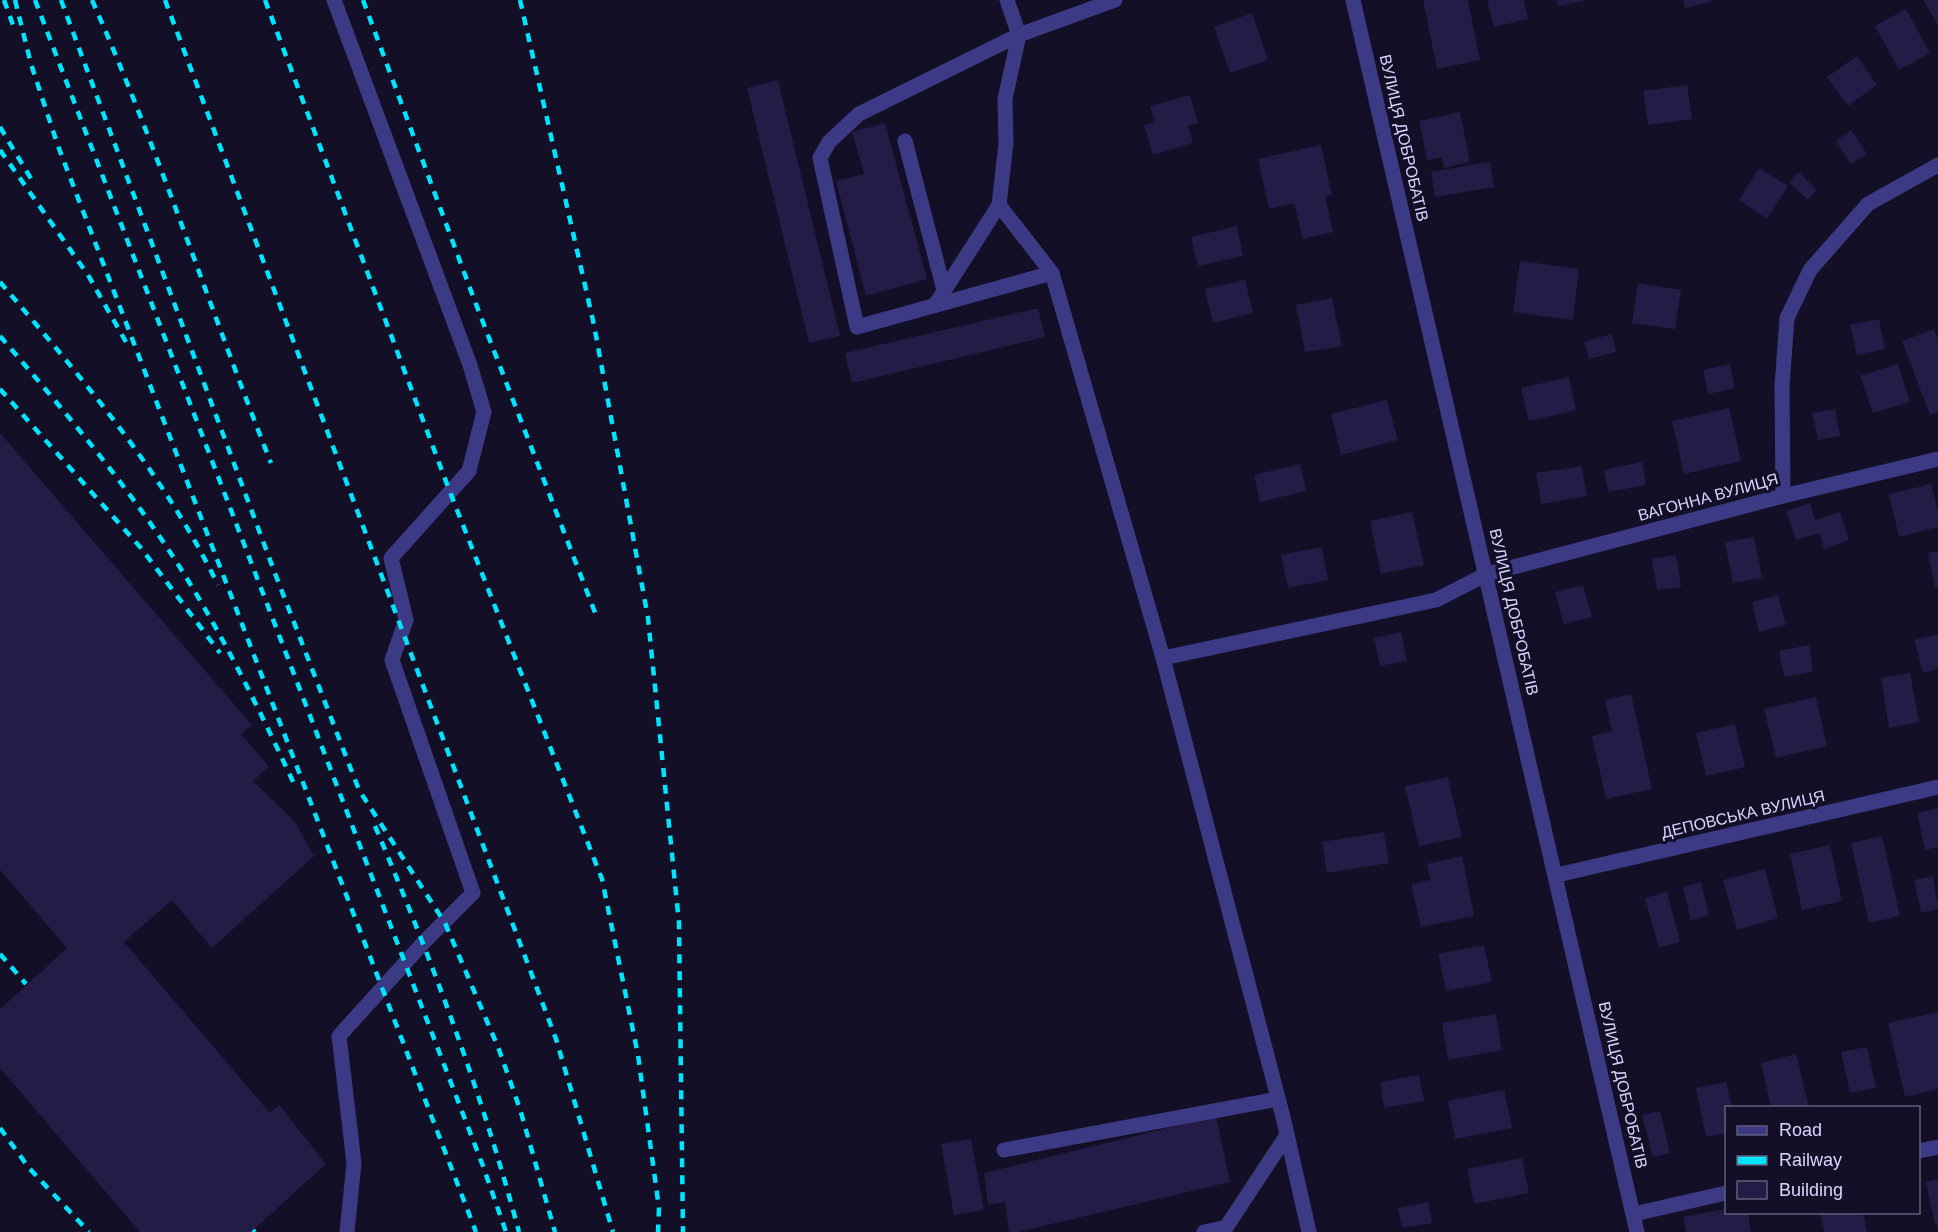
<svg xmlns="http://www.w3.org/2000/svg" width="1938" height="1232" font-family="Arial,sans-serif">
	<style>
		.building { fill: #241b47 }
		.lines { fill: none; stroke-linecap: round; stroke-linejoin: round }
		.service { stroke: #3d3a85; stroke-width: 15 }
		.minor { stroke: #3d3a85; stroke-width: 15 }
		.tertiary { stroke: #3d3a85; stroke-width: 15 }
		.rail { stroke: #00e5ff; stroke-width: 4.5; stroke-dasharray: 9 8; stroke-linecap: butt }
		.labels { text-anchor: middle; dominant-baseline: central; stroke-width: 6; stroke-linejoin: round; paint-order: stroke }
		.street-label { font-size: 16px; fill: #d9d4ff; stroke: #130f26 }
	</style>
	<rect width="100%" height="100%" fill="#130f26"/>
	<g class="building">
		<path d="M 1423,0 L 1468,0 L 1480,60 L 1437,69 Z"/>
		<path d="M 1487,0 L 1524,0 L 1528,19 L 1494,27 Z"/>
		<path d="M 1557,0 L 1584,0 L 1584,1 L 1558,6 Z"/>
		<path d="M 1683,0 L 1713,0 L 1713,1 L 1685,8 Z"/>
		<path d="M 1923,0 L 1938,0 L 1938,25 Z"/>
		<path d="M 1906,9 L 1930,53 L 1899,70 L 1875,26 Z"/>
		<path d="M 1252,13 L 1268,60 L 1230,73 L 1214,27 Z"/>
		<path d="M 1857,56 L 1877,85 L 1848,106 L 1827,77 Z"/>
		<path d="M 778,80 L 840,336 L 809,343 L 747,88 Z"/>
		<path d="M 1687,85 L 1692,119 L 1648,125 L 1643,91 Z"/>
		<path d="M 1190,95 L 1198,123 L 1188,126 L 1193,143 L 1153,155 L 1144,125 L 1155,122 L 1150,106 Z"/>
		<path d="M 1460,112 L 1470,162 L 1444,168 L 1442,157 L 1427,160 L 1419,121 Z"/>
		<path d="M 885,123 L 927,279 L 866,296 L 836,181 L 864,174 L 852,132 Z"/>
		<path d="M 1851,130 L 1867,154 L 1851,164 L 1836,141 Z"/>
		<path d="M 1321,145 L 1332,195 L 1325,196 L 1333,232 L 1303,239 L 1294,203 L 1269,209 L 1258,159 Z"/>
		<path d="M 1490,162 L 1494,187 L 1435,197 L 1431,172 Z"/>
		<path d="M 1759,168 L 1788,186 L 1767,219 L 1739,200 Z"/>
		<path d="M 1799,172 L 1817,190 L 1808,200 L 1789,182 Z"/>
		<path d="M 1237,226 L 1243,256 L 1198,266 L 1191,237 Z"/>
		<path d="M 1520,261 L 1579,269 L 1573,320 L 1513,312 Z"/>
		<path d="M 1245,280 L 1253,313 L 1213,323 L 1205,289 Z"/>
		<path d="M 1638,283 L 1681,290 L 1675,329 L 1632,323 Z"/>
		<path d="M 1332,298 L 1342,346 L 1305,352 L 1296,305 Z"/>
		<path d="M 1038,308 L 1045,337 L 852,383 L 845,353 Z"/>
		<path d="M 1879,319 L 1885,349 L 1857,355 L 1850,325 Z"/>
		<path d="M 1934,329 L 1938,340 L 1938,412 L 1930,415 L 1902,341 Z"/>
		<path d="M 1612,334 L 1616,352 L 1589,359 L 1584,342 Z"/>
		<path d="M 1730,364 L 1735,388 L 1708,394 L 1703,370 Z"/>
		<path d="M 1898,364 L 1910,402 L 1873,413 L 1860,376 Z"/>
		<path d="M 1569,377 L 1576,410 L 1529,421 L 1521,388 Z"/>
		<path d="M 1387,400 L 1398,440 L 1341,455 L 1331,414 Z"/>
		<path d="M 1729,408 L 1741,461 L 1684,474 L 1672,421 Z"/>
		<path d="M 1835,409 L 1840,436 L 1818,440 L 1812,413 Z"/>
		<path d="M 0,433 L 252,725 L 241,734 L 269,767 L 253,781 L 295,822 L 314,856 L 212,948 L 172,900 L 124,942 L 270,1113 L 279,1105 L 326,1164 L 251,1232 L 140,1232 L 0,1068 L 0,1009 L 67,948 L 0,870 Z"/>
		<path d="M 1642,462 L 1646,485 L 1608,492 L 1604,470 Z"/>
		<path d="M 1300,464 L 1306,491 L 1260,502 L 1254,475 Z"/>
		<path d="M 1582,466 L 1587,496 L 1541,504 L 1536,473 Z"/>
		<path d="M 1931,484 L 1938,511 L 1938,527 L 1899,537 L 1889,494 Z"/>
		<path d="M 1810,503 L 1815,520 L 1840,512 L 1849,540 L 1824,549 L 1819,533 L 1796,540 L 1786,511 Z"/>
		<path d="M 1412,512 L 1424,565 L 1381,574 L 1370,521 Z"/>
		<path d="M 1754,537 L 1762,578 L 1733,583 L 1725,542 Z"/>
		<path d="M 1322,547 L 1328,580 L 1288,588 L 1281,555 Z"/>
		<path d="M 1938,551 L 1938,587 L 1935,588 L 1928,553 Z"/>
		<path d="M 1676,555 L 1681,587 L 1657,590 L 1652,559 Z"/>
		<path d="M 1583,585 L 1592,617 L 1564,624 L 1555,592 Z"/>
		<path d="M 1778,595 L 1786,625 L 1759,632 L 1752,602 Z"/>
		<path d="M 1401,632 L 1407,661 L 1380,666 L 1374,638 Z"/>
		<path d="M 1938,634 L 1938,669 L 1923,673 L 1914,640 Z"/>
		<path d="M 1809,645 L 1813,672 L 1784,677 L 1779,651 Z"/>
		<path d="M 1910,673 L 1919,722 L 1889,728 L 1881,678 Z"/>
		<path d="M 1631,694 L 1652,789 L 1606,799 L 1592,736 L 1612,731 L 1605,700 Z"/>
		<path d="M 1816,697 L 1827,746 L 1776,758 L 1764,709 Z"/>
		<path d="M 1735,724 L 1745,767 L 1706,776 L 1696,733 Z"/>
		<path d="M 1448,777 L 1462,837 L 1419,846 L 1405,786 Z"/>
		<path d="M 1938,808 L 1938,847 L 1925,850 L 1917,813 Z"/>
		<path d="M 1384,832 L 1389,863 L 1327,873 L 1322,842 Z"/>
		<path d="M 1882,836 L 1900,916 L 1869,923 L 1851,843 Z"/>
		<path d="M 1830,845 L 1842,901 L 1802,910 L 1790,854 Z"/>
		<path d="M 1462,856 L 1474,916 L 1421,927 L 1411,884 L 1430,880 L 1427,864 Z"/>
		<path d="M 1765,869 L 1778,918 L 1737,930 L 1723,880 Z"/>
		<path d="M 1933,876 L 1938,909 L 1921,913 L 1914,880 Z"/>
		<path d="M 1701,882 L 1709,915 L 1691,920 L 1683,887 Z"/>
		<path d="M 1667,892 L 1680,942 L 1659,948 L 1645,898 Z"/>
		<path d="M 1484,945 L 1492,982 L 1446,991 L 1438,954 Z"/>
		<path d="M 1938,1012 L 1938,1089 L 1905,1097 L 1888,1023 Z"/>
		<path d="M 1496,1014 L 1502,1050 L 1448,1060 L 1442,1023 Z"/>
		<path d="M 1867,1047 L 1876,1088 L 1850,1093 L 1841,1052 Z"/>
		<path d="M 1796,1054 L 1809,1108 L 1771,1108 L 1761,1063 Z"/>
		<path d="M 1419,1075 L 1424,1101 L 1384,1108 L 1380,1082 Z"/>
		<path d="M 1726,1082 L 1732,1108 L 1726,1108 L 1726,1133 L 1706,1137 L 1696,1088 Z"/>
		<path d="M 1504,1090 L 1512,1128 L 1455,1139 L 1448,1101 Z"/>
		<path d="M 1660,1111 L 1670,1153 L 1653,1157 L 1642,1115 Z"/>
		<path d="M 1216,1116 L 1230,1182 L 1018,1232 L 1009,1232 L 1005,1202 L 988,1205 L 984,1173 Z"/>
		<path d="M 971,1139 L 984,1210 L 954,1215 L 941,1144 Z"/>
		<path d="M 1522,1158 L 1529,1193 L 1474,1204 L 1467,1169 Z"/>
		<path d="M 1938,1179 L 1938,1225 L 1935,1225 L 1926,1182 Z"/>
		<path d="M 1428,1202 L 1432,1223 L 1402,1228 L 1398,1208 Z"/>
		<path d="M 1726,1209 L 1726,1212 L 1748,1212 L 1751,1232 L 1686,1232 L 1683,1217 Z"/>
		<path d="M 1820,1212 L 1863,1212 L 1867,1232 L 1824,1232 Z"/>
	</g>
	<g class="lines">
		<g class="service">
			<path d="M 334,0 L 470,365 L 484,412 L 469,471 L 391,558 L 406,620 L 392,660 L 473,893 L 424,942 L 339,1036 L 354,1163 L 347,1232"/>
			<path d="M 905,141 L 944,290"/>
			<path d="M 999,205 L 1052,273 L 1163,658 L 1283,1117 L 1309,1232"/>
			<path d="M 1052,273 L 857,327 L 820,158 L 829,142 L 859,114 L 1019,35 L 1115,0"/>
			<path d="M 935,305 L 999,205 L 1006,143 L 1005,99 L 1019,35 L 1007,0"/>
			<path d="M 1163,658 L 1436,600 L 1487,574"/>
			<path d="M 1004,1150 L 1278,1099"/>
			<path d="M 1204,1232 L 1223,1228"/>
			<path d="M 1223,1232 L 1287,1135"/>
		</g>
		<g class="minor">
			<path d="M 1783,496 L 1782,386 L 1787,318 L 1810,270 L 1868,204 L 1938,165"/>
			<path d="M 1487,574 L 1783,496 L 1938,459"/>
			<path d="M 1557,875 L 1938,787"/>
			<path d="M 1918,1151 L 1938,1147"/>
			<path d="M 1634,1214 L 1726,1193"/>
		</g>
		<path class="tertiary" d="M 1353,0 L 1637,1232"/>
		<g class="rail">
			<path d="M 4,0 L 13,25"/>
			<path d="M 15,0 L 31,64 L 58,146 L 476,1232"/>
			<path d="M 35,0 L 483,1166 L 506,1232"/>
			<path d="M 61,0 L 276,576 L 359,790 L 445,923 L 498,1047 L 520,1109 L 555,1232"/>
			<path d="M 92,0 C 159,151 210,309 271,463"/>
			<path d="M 165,0 L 556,1039 L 613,1232"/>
			<path d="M 265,0 L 450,492 L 602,879 L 638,1055 L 659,1208 L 658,1232"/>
			<path d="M 363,0 L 474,299 L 596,615"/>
			<path d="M 520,0 L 594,325 L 648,618 L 679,923 L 683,1232"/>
			<path d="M 0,127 L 33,182"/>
			<path d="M 0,150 L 88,275 L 126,342"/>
			<path d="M 0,282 C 81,377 163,472 218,585"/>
			<path d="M 0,336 C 60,406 119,475 170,552 C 218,625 258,706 295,786"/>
			<path d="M 0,389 L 141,548 L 220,653"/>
			<path d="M 375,826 C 431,958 482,1093 519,1232"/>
			<path d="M 0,954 L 26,984"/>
			<path d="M 0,1128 L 29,1168 L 89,1232"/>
			<path d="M 253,1230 L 255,1232"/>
		</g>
	</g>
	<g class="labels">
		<g class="street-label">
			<text transform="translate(1404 138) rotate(77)">ВУЛИЦЯ ДОБРОБАТІВ</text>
			<text transform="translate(1708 497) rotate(-15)">ВАГОННА ВУЛИЦЯ</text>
			<text transform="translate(1514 612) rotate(77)">ВУЛИЦЯ ДОБРОБАТІВ</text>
			<text transform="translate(1743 814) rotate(-13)">ДЕПОВСЬКА ВУЛИЦЯ</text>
			<text transform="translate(1623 1085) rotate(77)">ВУЛИЦЯ ДОБРОБАТІВ</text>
		</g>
	</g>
	<rect x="1725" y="1106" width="195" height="108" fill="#130f26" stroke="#625e7d" stroke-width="1.5"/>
	<rect x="1737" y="1126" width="30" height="9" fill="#3d3a85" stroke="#625e7d" stroke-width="1.5"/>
	<text x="1779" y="1136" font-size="18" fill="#d9d4ff">Road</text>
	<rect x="1737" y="1156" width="30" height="9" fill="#00e5ff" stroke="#625e7d" stroke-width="1.5"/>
	<text x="1779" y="1166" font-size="18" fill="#d9d4ff">Railway</text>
	<rect x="1737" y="1181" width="30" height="18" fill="#241b47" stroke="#625e7d" stroke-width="1.5"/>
	<text x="1779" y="1196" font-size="18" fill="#d9d4ff">Building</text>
</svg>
